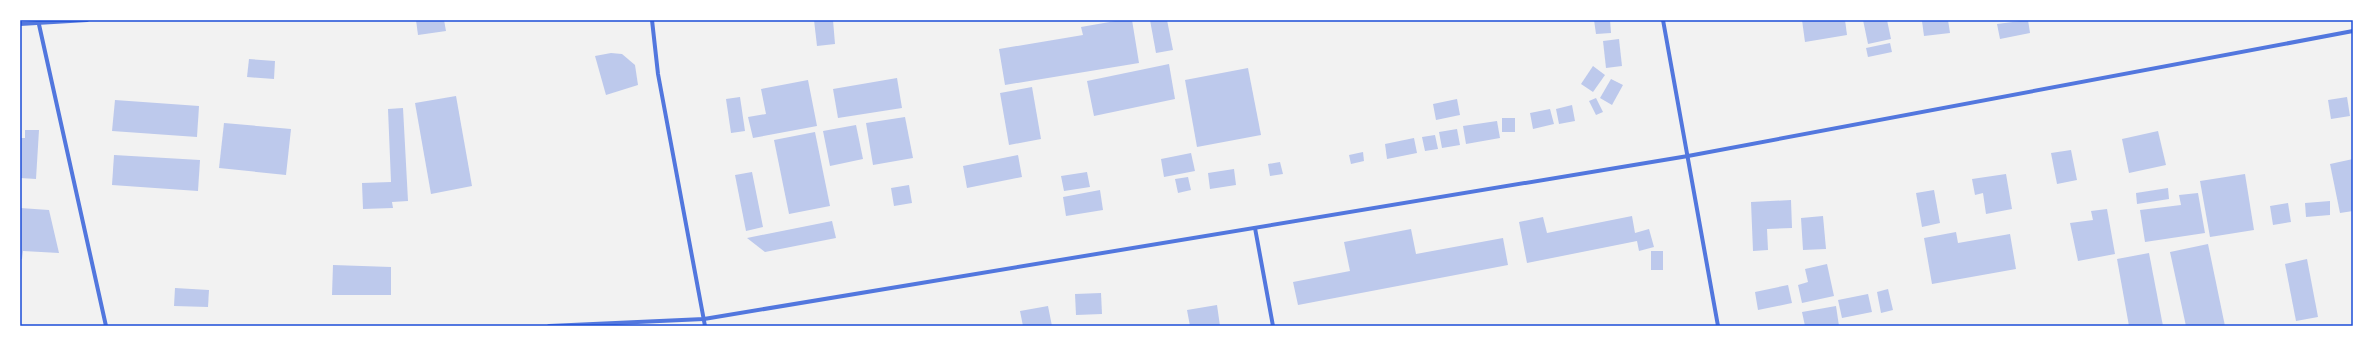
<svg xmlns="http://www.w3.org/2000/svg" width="2373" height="346" font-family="'Golos Text',sans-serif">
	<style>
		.building { fill: #bdc9ec }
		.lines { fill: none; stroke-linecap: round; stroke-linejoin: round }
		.minor { stroke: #5277de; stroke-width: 4 }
		.neatline { fill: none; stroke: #1d4ed8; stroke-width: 1.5 }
	</style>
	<rect width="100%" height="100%" fill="#f2f2f2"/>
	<g class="building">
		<path d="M 416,20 L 444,20 L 446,31 L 418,35 Z"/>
		<path d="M 814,20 L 833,20 L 835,44 L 817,46 Z"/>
		<path d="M 1121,20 L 1132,20 L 1139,63 L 1005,85 L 999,49 L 1083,35 L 1081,27 Z"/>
		<path d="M 1150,20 L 1167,20 L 1173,50 L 1156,53 Z"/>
		<path d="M 1594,20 L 1610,20 L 1611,33 L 1596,34 Z"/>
		<path d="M 1802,20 L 1845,20 L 1847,35 L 1805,42 Z"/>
		<path d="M 1863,20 L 1887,20 L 1891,39 L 1868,44 Z"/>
		<path d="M 1926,20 L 1948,20 L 1950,33 L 1924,36 L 1922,21 Z"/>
		<path d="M 2028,20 L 2030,33 L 2000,39 L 1997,24 Z"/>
		<path d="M 1619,39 L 1622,66 L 1606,68 L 1603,41 Z"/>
		<path d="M 1890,43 L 1892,52 L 1868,57 L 1866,48 Z"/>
		<path d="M 611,53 L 622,54 L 635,65 L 638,85 L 606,95 L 595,56 Z"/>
		<path d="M 249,59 L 275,61 L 274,79 L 247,77 Z"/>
		<path d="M 1169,64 L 1175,99 L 1094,116 L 1087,81 Z"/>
		<path d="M 1593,66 L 1605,75 L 1593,92 L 1581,84 Z"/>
		<path d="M 1248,68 L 1261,135 L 1197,147 L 1185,80 Z"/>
		<path d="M 897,78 L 902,108 L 838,118 L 833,89 Z"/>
		<path d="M 1611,79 L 1623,85 L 1612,105 L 1600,98 Z"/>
		<path d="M 808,80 L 817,126 L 753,138 L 748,117 L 766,114 L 761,89 Z"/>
		<path d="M 1032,87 L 1041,139 L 1009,145 L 1000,93 Z"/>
		<path d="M 456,96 L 472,186 L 431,194 L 415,103 Z"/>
		<path d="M 740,97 L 745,131 L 731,133 L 726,99 Z"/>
		<path d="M 2347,97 L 2350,116 L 2331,119 L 2328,100 Z"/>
		<path d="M 1596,98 L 1603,112 L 1596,115 L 1589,101 Z"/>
		<path d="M 1457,99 L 1460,115 L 1436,120 L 1433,104 Z"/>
		<path d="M 115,100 L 199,106 L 197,137 L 112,131 Z"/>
		<path d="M 1572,105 L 1575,121 L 1559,124 L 1556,109 Z"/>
		<path d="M 403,108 L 408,201 L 392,202 L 393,208 L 363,209 L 362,183 L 391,182 L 388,109 Z"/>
		<path d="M 1550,109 L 1554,124 L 1533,129 L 1530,113 Z"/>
		<path d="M 905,117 L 913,158 L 873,165 L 866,123 Z"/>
		<rect x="1502" y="118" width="13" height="14"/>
		<path d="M 1497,121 L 1500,138 L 1466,144 L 1463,126 Z"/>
		<path d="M 224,123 L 291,129 L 286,175 L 219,168 Z"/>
		<path d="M 856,125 L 863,159 L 830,166 L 823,131 Z"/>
		<path d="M 1457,129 L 1460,145 L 1442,148 L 1439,132 Z"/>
		<path d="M 25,130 L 39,130 L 36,179 L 20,178 L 20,138 L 25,138 Z"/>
		<path d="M 2158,131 L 2166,165 L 2129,173 L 2122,139 Z"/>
		<path d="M 815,132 L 830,206 L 789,214 L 774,140 Z"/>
		<path d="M 1435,135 L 1438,149 L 1425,151 L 1422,137 Z"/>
		<path d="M 1414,138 L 1417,153 L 1387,159 L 1385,144 Z"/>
		<path d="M 2071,150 L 2077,180 L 2057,184 L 2051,153 Z"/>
		<path d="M 1363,152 L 1364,161 L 1351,164 L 1349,155 Z"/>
		<path d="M 1191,153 L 1195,171 L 1164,177 L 1161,159 Z"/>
		<path d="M 114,155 L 200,160 L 198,191 L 112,185 Z"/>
		<path d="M 1018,155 L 1022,177 L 967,188 L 963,166 Z"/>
		<path d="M 2353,159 L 2353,211 L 2340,213 L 2330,164 Z"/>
		<path d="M 1280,162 L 1283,174 L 1270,176 L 1268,164 Z"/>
		<path d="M 1234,169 L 1236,185 L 1210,189 L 1208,173 Z"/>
		<path d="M 752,172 L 763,227 L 746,231 L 735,175 Z"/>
		<path d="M 1087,172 L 1090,187 L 1064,191 L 1061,176 Z"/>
		<path d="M 2006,174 L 2012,209 L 1986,214 L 1983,193 L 1975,195 L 1972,179 Z"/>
		<path d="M 2245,174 L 2254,230 L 2210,237 L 2200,181 Z"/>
		<path d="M 1188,177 L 1191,190 L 1178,193 L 1175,179 Z"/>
		<path d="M 909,185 L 912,203 L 894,206 L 891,188 Z"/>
		<path d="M 2168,188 L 2169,199 L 2137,204 L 2136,193 Z"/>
		<path d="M 1100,190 L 1103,210 L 1066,216 L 1063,197 Z"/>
		<path d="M 1934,190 L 1940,223 L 1922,227 L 1916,193 Z"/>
		<path d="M 2198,193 L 2205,233 L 2145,242 L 2140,210 L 2181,205 L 2179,195 Z"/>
		<path d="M 1791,200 L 1792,228 L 1767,229 L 1768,250 L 1753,251 L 1751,202 Z"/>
		<path d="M 2330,201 L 2330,215 L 2306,217 L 2305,203 Z"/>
		<path d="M 2288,203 L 2291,222 L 2273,225 L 2270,206 Z"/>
		<path d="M 20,208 L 49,210 L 59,253 L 23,251 L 22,259 L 20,259 Z"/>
		<path d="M 2107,209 L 2115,254 L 2078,261 L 2070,223 L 2093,220 L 2091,211 Z"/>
		<path d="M 1632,216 L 1635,233 L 1649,229 L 1654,247 L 1639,251 L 1637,241 L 1527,263 L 1519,222 L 1543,217 L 1547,233 Z"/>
		<path d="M 1823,216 L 1826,249 L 1803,250 L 1801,218 Z"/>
		<path d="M 832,221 L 836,238 L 765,252 L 747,238 Z"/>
		<path d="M 1411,229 L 1416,254 L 1503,238 L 1508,265 L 1298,305 L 1293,282 L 1350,271 L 1344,242 Z"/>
		<path d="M 1956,232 L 1958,243 L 2010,234 L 2016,269 L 1932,284 L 1924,238 Z"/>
		<path d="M 2208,244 L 2225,326 L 2186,326 L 2170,252 Z"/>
		<rect x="1651" y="251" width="12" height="19"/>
		<path d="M 2149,253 L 2163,326 L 2129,326 L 2117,259 Z"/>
		<path d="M 2307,259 L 2318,317 L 2296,321 L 2285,264 Z"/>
		<path d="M 1827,264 L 1834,296 L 1802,303 L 1798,285 L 1808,282 L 1805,269 Z"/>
		<path d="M 333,265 L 391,267 L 391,295 L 332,295 Z"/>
		<path d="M 1788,285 L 1792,303 L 1758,310 L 1755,292 Z"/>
		<path d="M 175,288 L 209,290 L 208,307 L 174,306 Z"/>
		<path d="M 1888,289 L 1893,310 L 1881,313 L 1877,292 Z"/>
		<path d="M 1101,293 L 1102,314 L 1076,315 L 1075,294 Z"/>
		<path d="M 1868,294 L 1872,312 L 1842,318 L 1838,300 Z"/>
		<path d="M 1217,305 L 1220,326 L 1190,326 L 1187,310 Z"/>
		<path d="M 1048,306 L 1052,326 L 1023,326 L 1020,311 Z"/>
		<path d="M 1836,306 L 1839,326 L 1805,326 L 1802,312 Z"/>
	</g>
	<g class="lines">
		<g class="minor">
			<path d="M 38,20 L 106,326"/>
			<path d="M 652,20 L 658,74 L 705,326"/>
			<path d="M 1663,20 L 1718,326"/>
			<path d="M 20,24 L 87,20"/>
			<path d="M 1255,228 L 1273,326"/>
			<path d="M 549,326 L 704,319 L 1688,156 L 2353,31"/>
		</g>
	</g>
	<rect width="2373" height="346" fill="none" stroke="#ffffff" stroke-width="42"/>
	<rect x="21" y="21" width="2331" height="304" class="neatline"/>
</svg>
